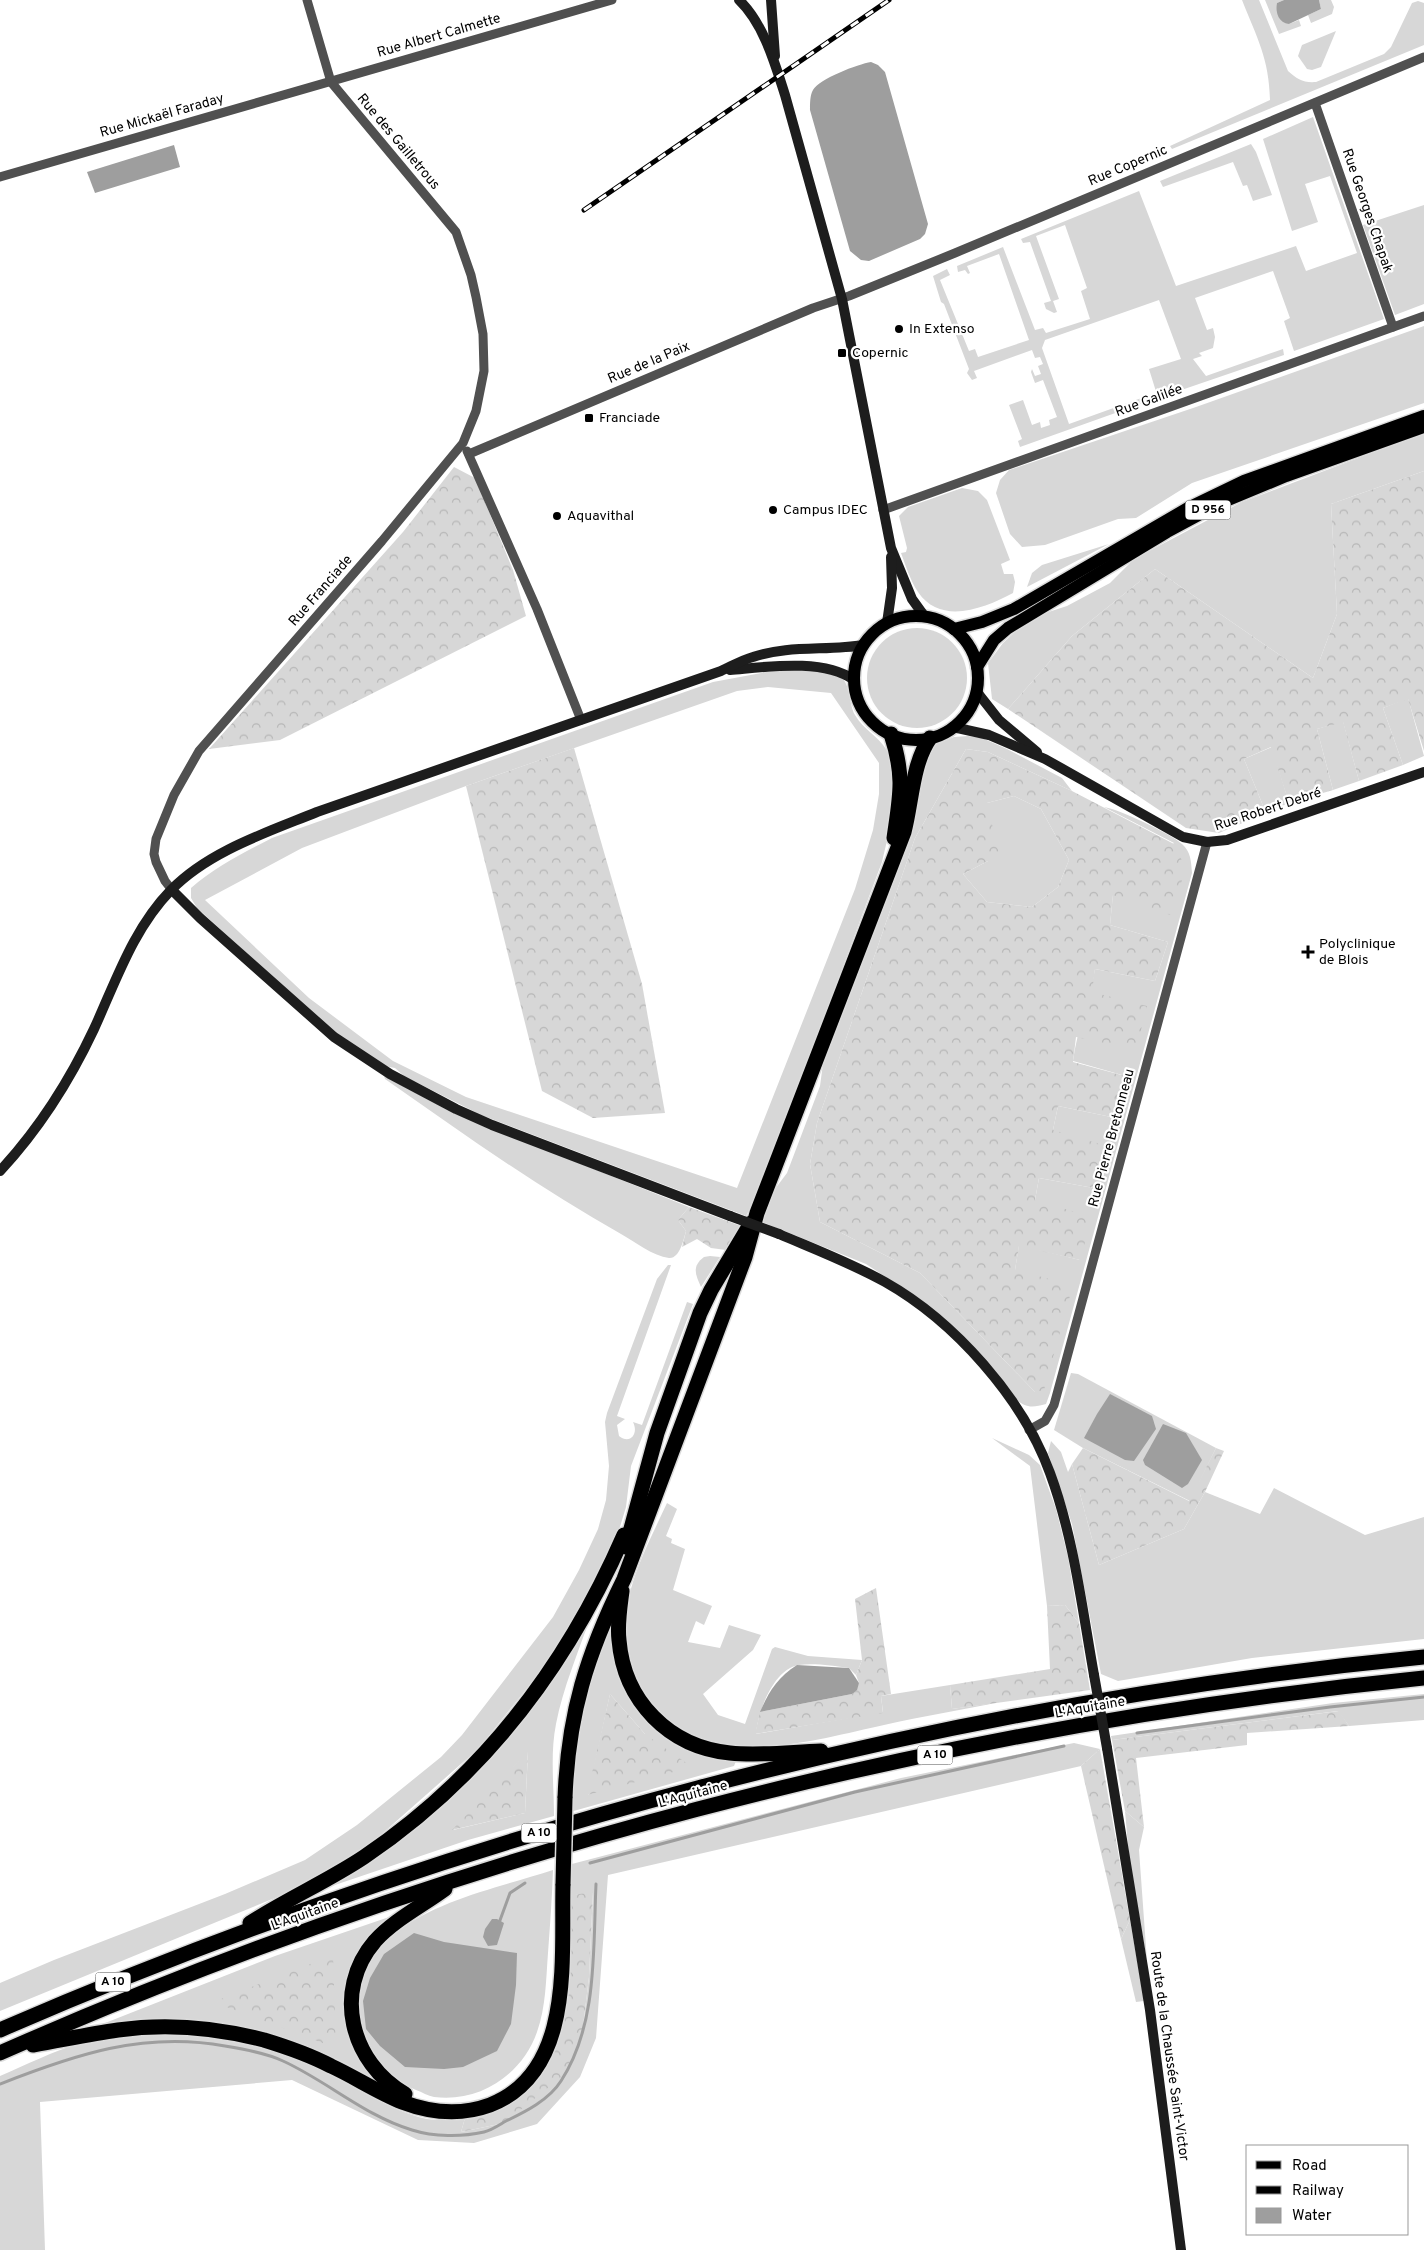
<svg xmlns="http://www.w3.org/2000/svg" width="1424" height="2250" font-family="Overpass,sans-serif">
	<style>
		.grass { fill: #d7d7d7; fill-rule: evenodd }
		.forest { fill: url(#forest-crowns); fill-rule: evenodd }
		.water { fill: #9e9e9e }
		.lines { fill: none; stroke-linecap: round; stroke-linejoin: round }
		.stream { stroke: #9e9e9e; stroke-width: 3 }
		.primary-casing { stroke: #dbdbdb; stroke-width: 15 }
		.highway-casing { stroke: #dbdbdb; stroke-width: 18 }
		.street { stroke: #505050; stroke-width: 9 }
		.secondary { stroke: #1d1d1d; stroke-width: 10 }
		.primary { stroke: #000; stroke-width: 12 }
		.highway { stroke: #000; stroke-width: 15 }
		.rail-casing { stroke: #000; stroke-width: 5 }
		.rail { stroke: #fff; stroke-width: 3; stroke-dasharray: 9; stroke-linecap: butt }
		.highway-bridge-casing { stroke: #dbdbdb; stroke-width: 18; stroke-linecap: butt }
		.secondary-bridge { stroke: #1d1d1d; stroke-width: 10 }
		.highway-bridge { stroke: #000; stroke-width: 15 }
		.poi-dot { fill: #000; stroke: #fff; stroke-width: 2 }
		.labels { text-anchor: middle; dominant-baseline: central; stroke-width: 4.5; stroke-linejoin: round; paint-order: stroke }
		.shield { fill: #fff; stroke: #4c4c4c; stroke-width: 1 }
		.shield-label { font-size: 12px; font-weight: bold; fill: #000 }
		.street-label { font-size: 14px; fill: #000; stroke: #fff }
		.poi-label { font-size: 14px; fill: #000; stroke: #fff; text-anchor: start }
	</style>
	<defs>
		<pattern id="forest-crowns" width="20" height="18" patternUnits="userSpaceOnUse" patternTransform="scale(1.25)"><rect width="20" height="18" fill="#d7d7d7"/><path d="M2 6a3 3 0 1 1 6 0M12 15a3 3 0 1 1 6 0" fill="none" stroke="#b7b7b7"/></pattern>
	</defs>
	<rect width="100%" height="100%" fill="#fff"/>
	<g class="grass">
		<path d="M 1242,0 L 1259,0 L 1288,71 C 1297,79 1303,83 1316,82 L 1384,54 L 1391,47 L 1412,3 L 1418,1 L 1424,3 L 1424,45 L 1172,149 L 1170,146 L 1270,100 C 1269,58 1257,38 1242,0 Z"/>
		<path d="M 1265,0 L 1284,0 L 1277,3 L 1289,24 L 1299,20 L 1301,26 L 1279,34 Z"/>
		<path d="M 1319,0 L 1331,0 L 1334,7 L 1332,14 L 1311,23 L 1308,15 L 1321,9 Z"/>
		<path d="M 1336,31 L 1321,67 L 1312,70 L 1307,69 L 1298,56 L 1302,45 Z"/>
		<path d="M 1313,117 L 1384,319 L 1294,351 L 1284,321 L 1290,318 L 1273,271 L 1195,298 L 1207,330 L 1213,328 L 1215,337 L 1213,348 L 1199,353 L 1202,356 L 1193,359 L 1206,376 L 1283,349 L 1284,355 L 1158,398 L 1149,369 L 1181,359 L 1159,300 L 1045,340 L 1042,348 L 1069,424 L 1147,396 L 1149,401 L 1020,447 L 1018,441 L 1022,439 L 1009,405 L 1023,400 L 1032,425 L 1040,422 L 1041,428 L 1050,425 L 1049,420 L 1057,417 L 1043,380 L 1035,383 L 1031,372 L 1032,369 L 1035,376 L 1041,374 L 1038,366 L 1043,364 L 1040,357 L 1035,358 L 1032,350 L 974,371 L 977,378 L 972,380 L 967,373 L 969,369 L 944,304 L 941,302 L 933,276 L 947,269 L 950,275 L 940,280 L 969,351 L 975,349 L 978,357 L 1029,340 L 999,254 L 967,266 L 970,273 L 968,274 L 965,270 L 958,272 L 957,266 L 1003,247 L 1035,330 L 1043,328 L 1046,333 L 1090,319 L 1081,291 L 1087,288 L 1065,225 L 1036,236 L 1059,299 L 1053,301 L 1057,312 L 1054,313 L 1046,309 L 1044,303 L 1051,301 L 1030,242 L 1023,243 L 1021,239 L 1139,191 L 1176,286 L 1296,246 L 1306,271 L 1357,253 L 1330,176 L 1305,184 L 1318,222 L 1292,231 L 1263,139 Z"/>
		<path d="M 1251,144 L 1256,152 L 1272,195 L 1253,201 L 1247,185 L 1243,186 L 1233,162 L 1163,187 L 1160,181 Z"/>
		<path d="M 1424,205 L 1424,304 L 1395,315 L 1363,225 Z"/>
		<path d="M 1424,326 L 1424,403 L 1192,483 L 1136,518 L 1118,519 L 1045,545 L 1022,547 L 1010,534 L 996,493 L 1000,480 L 1009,470 L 1196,407 Z"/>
		<path d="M 1424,433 L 1424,471 L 1331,504 L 1337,614 L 1313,678 L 1155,569 L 1072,636 L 1008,709 L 992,699 L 988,663 L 1003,643 L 1030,618 L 1067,606 L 1110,583 L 1134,559 L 1242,502 Z"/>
		<path d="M 962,488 L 978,491 L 987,500 L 1010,560 L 1001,564 L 1004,574 L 1013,574 L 1015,582 L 1013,593 C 985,608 941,626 918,592 C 910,580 906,566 901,553 L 906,552 L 907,548 L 899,516 L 908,507 Z"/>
		<path d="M 1109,544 L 1027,587 L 1032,573 L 1042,565 Z"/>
		<circle cx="917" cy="678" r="50"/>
		<path d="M 772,671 C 785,671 826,668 837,674 C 852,682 848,703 855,715 C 863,729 878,736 886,749 C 905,778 889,831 882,862 L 759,1191 L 746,1216 L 481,1115 L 404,1076 L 395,1068 L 384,1066 L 350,1044 L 326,1025 L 197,908 L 191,898 L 191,888 C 215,867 243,853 272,838 L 713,682 ZM 768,687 L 831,693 L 879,763 L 879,794 L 873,830 L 855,889 L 737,1188 L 466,1097 L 393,1061 L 309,998 L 205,900 L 302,848 L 466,786 L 737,691 Z"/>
		<path d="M 1408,698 L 1424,756 L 1403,765 L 1383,708 Z"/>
		<path d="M 1343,721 L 1359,781 L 1333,790 L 1317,729 Z"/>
		<path d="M 968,736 L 982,738 L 1007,749 L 1062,778 L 1072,791 L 988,752 L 966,749 L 915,838 L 817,1123 L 810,1164 L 820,1222 L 920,1273 L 1035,1392 L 1015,1270 L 1019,1245 L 1080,1260 L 1035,1200 L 1039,1178 L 1099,1189 L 1053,1130 L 1058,1106 L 1116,1118 L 1129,1077 L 1073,1061 C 1077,1029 1090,1001 1095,969 L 1155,981 L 1168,942 L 1110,925 L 1113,894 L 1174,843 L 1104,807 C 1119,809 1171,834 1182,844 C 1191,852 1191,861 1192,873 L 1050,1393 L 1046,1404 C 1032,1408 1025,1408 1015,1398 L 913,1295 L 866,1264 L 762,1222 L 772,1193 L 787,1173 L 820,1086 L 824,1056 L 910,837 L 927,756 L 936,744 L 954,737 Z"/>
		<path d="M 1272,747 L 1289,803 L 1266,813 L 1244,759 Z"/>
		<path d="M 1014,796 L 1041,809 L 1069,860 L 1058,887 L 1032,907 L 987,902 L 963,874 L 988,861 L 987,803 Z"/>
		<path d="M 384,1076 L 451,1112 L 689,1207 L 678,1220 L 686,1231 C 684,1238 680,1259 669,1258 C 653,1256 635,1242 621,1234 C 539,1188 462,1133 385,1079 Z"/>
		<path d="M 710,1256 L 720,1257 L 701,1287 C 695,1274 692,1266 704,1257 Z"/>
		<path d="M 668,1265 L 671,1265 L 617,1416 L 625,1419 L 617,1425 L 619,1436 C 630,1445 639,1434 633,1422 L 642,1425 L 687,1302 L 693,1304 L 631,1466 L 626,1507 L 616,1540 L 560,1647 L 478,1749 L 375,1840 L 328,1870 L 282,1895 L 0,2011 L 0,1983 L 54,1960 L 225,1894 L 305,1860 L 357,1825 L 441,1757 L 462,1735 L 553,1617 L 579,1570 L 598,1529 L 606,1500 L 609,1466 L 605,1422 L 607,1413 L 657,1279 Z"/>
		<path d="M 1071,1373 L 1078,1374 L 1216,1448 L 1190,1501 L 1083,1448 L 1054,1430 Z"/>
		<path d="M 992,1438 L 1029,1455 L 1040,1465 L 1056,1509 L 1068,1557 L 1079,1623 L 1065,1605 L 1047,1606 L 1030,1466 Z"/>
		<path d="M 1051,1441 L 1061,1452 L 1068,1472 L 1072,1464 L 1099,1565 L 1184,1529 L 1205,1492 L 1260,1514 L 1274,1488 L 1365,1535 L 1424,1517 L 1424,1639 L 1252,1658 L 1118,1681 L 1101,1674 L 1072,1524 L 1048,1453 Z"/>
		<path d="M 667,1503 L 677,1509 L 666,1536 L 672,1539 L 671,1543 L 685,1549 L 673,1590 L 712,1606 L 704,1625 L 696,1621 L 688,1642 L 720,1648 L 729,1625 L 761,1635 L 753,1650 L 703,1694 L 718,1715 L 745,1724 L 772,1649 L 775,1647 L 808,1656 L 862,1660 L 856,1675 L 849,1668 C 834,1666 814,1663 799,1665 C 773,1669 758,1712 756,1734 L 883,1712 L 881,1696 L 950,1685 L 952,1709 L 1000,1702 C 961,1710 923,1716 884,1725 C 810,1741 688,1779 642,1692 C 605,1621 637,1568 667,1503 Z"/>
		<path d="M 590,1618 C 578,1653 563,1688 556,1724 C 550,1754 554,1786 554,1816 L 468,1840 L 329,1887 L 451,1793 ZM 528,1752 L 525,1813 L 453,1830 Z"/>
		<path d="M 612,1619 L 615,1652 L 628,1697 L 659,1730 L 693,1752 L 736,1761 L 734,1766 L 570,1812 L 571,1768 L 589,1677 ZM 610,1694 L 645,1734 L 588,1795 Z"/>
		<path d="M 1424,1694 L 1424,1720 L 1349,1726 L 1338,1711 L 1112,1740 L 1111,1736 L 1333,1703 Z"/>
		<path d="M 1074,1743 L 1100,1749 L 1081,1766 L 608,1875 L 596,2038 L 580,2077 L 537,2124 L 474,2143 L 418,2140 L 292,2080 L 40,2102 L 45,2250 L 0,2250 L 0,2076 C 26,2065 53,2051 81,2043 C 143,2025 241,2032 300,2059 C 342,2077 382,2109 427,2119 C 438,2121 453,2118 465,2118 L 461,2132 L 504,2123 L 582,2035 L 589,1977 L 593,1893 L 566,1896 L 568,1865 L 901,1778 Z"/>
		<path d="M 1125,1811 L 1144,1827 L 1139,1850 L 1147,1961 L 1129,1857 Z"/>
		<path d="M 553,1870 C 552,1898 550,1926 548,1953 C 546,1979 546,2007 537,2032 C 522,2075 479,2103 434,2097 C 428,2096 422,2092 416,2090 C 378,2073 357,2038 360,1997 C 362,1972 375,1948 395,1933 C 439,1899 501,1887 553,1870 Z"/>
		<path d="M 398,1914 L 373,1934 L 347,2017 L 355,2051 L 378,2085 L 262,2036 L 95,2027 L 275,1956 Z"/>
		<path d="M 1130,1920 L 1144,2001 L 1136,2002 L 1121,1939 Z"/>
	</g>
	<g class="forest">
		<path d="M 454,467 L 475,478 L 513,570 L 526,616 L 280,740 L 209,749 L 403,532 Z"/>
		<path d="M 1424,471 L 1424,751 L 1408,699 L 1383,708 L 1403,765 L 1359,781 L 1343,722 L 1317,729 L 1333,790 L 1289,803 L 1271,747 L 1244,759 L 1266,813 L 1219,833 L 1186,828 L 1008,709 L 1072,636 L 1155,569 L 1313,678 L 1337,614 L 1331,504 Z"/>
		<path d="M 574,748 L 642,984 L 665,1113 L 593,1118 L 542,1091 L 466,786 Z"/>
		<path d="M 966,749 L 988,752 L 1072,791 L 1174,844 L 1186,869 L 1170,915 L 1113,895 L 1110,925 L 1168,942 L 1155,981 L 1095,969 L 1092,992 L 1147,1006 L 1136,1050 L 1076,1037 L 1073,1062 L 1129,1077 L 1116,1118 L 1058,1106 L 1053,1130 L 1110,1147 L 1099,1189 L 1039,1178 L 1035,1200 L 1092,1217 L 1080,1260 L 1019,1246 L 1015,1270 L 1073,1285 L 1044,1390 L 1035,1392 L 920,1273 L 820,1222 L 810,1164 L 817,1123 L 915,838 ZM 1014,796 L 1041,809 L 1069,860 L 1058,887 L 1032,907 L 987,902 L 963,874 L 988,861 L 1001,862 L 987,803 Z"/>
		<path d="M 689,1207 L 741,1226 L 726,1250 L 711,1248 L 697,1239 L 682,1247 L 686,1231 L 678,1220 Z"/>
		<path d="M 1083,1448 L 1189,1501 L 1216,1448 L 1224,1451 L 1205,1492 L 1184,1529 L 1099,1565 L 1072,1464 Z"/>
		<path d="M 876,1588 L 891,1694 L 881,1696 L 883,1713 L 755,1734 L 760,1712 L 852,1694 L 859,1683 L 856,1675 L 862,1660 L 855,1599 Z"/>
		<path d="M 1065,1605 L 1079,1623 L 1090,1690 L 952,1709 L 950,1685 L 1050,1669 L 1047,1606 Z"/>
		<path d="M 610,1694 L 645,1734 L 692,1767 L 587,1795 Z"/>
		<path d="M 1339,1711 L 1349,1726 L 1247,1733 L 1247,1745 L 1136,1758 L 1144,1827 L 1125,1811 L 1112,1740 Z"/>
		<path d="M 1100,1749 L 1130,1920 L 1121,1939 L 1081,1766 Z"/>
		<path d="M 528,1751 L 525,1813 L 452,1830 Z"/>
		<path d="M 593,1892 L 589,1977 L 582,2035 L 564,2075 L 504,2123 L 461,2132 L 465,2118 L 510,2103 L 541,2072 L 566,1896 Z"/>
		<path d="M 333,1955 L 336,2048 L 213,2002 Z"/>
	</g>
	<g class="water">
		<path d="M 1284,0 L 1319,0 L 1321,9 L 1289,24 C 1279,23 1275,13 1277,3 Z"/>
		<path d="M 871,62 L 878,65 L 885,72 L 928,224 L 925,234 L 920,239 L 869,261 L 861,260 L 850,251 L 810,110 C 810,103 810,95 813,90 C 819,79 858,64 871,62 Z"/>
		<path d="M 174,145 L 180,167 L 95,193 L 87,172 Z"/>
		<path d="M 1110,1394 L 1152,1416 L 1156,1429 L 1134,1461 L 1125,1460 L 1084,1438 L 1097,1414 Z"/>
		<path d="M 1163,1424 L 1186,1433 L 1202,1460 L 1188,1484 L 1182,1488 L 1145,1465 L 1143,1460 Z"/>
		<path d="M 797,1665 L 849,1668 L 859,1683 L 857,1690 L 852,1694 L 760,1712 C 769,1691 778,1677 797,1665 Z"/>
		<path d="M 492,1919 L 497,1919 L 504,1923 L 497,1945 L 488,1946 L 483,1937 L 485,1929 Z"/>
		<path d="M 414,1933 L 444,1942 L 517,1953 L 516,1985 L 511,2024 L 497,2051 L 463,2067 L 444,2069 L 405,2067 L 380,2046 L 366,2029 L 363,2001 L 370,1978 L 384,1954 Z"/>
	</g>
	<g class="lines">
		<g class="stream">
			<path d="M 1137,1733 L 1330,1707 L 1424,1697"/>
			<path d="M 590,1863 L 855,1792 L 1064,1746"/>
			<path d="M 499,1923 L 510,1893 L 525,1883"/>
			<path d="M 0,2084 C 74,2055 143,2031 225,2046 C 243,2049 267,2053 283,2061 C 327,2081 365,2116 412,2130 C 434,2137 462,2137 484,2132 C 492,2130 499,2125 506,2121 C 525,2112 549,2100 561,2081 C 598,2024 593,1949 596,1884"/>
		</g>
		<g class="primary-casing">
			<g id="primary">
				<circle cx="916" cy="678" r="62"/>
				<path d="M 954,629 L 982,622 L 1014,609 L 1188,508 L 1244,481 L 1424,416"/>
				<path d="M 977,667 L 994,640 L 1008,628 L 1167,532 L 1221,503 L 1286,476 L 1424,427"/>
			</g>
		</g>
		<g class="highway-casing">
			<g id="highway">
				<path d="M 891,734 C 905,777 900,796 894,838"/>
				<path d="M 626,1547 L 657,1433 L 700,1313 L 711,1290 L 751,1223"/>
				<path d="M 622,1591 C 620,1607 617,1624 619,1640 C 624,1701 669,1747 730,1753 C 760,1756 791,1752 821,1751"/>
				<path d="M 565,1798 C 568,1714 587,1654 624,1579 L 745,1257 L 757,1213 L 904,832 C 912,802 912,764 930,738"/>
				<path d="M 250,1923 C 287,1899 328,1881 364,1857 C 484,1776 567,1666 624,1535"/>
				<path d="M 0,2030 C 452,1834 934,1705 1424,1657"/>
				<path d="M 33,2045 C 62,2040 90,2034 118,2030 C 166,2023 218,2028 264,2040 C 287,2047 310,2055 331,2066 C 355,2077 377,2092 402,2102 C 431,2113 460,2116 490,2105 C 575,2072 561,1958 563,1884"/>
				<path d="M 0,2053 C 449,1854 935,1727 1424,1678"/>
				<path d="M 405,2094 C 351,2063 332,1991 375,1941 C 394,1920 422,1906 445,1889"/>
			</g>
		</g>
		<g class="street">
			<path d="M 1315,103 L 1393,327"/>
			<path d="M 0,177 L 612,0"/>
			<path d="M 467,451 L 537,609 L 581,720"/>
			<path d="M 469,454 L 813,308 L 849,296 L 955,253 L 1424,57"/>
			<path d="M 883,510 L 1424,316"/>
			<path d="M 172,890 L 165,881 L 156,862 L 154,854 L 156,839 L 174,795 L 199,751 L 382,541 L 463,443 L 476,411 L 484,371 L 483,334 L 476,297 L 471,275 L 456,232 L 331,82 L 307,0"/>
			<path d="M 1029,1430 L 1045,1421 L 1054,1405 L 1207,842"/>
		</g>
		<g class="secondary">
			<path d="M 739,0 C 764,24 775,64 785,95 L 842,299 L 891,548 L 912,599 L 925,617"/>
			<path d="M 771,0 L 775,56"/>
			<path d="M 887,623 L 892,588 L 891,557"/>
			<path d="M 730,670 C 766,667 823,658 854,680"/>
			<path d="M 977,692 L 999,720 L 1037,752"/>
			<path d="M 953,727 L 989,735 L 1045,759 L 1183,837 L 1207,842 L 1227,840 L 1424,772"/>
			<path d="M 172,890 L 200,918 L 334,1037 L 390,1074 L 456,1109 L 492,1125 L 730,1216"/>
			<path d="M 0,1171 C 39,1129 70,1080 94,1029 C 116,981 133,929 171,890 C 209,851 268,832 317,812 L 721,671 C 732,666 742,660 753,657 C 788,645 827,651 864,645"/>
			<path d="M 779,1234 C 814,1249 851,1263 885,1282 C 954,1321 1023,1398 1050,1473 C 1074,1538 1082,1608 1094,1675"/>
			<path d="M 1107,1748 L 1150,2010 L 1181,2250"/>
		</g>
		<use href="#primary" class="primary"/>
		<use href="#highway" class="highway"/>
		<g class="rail-casing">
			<path id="rail" d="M 584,210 L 889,0"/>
		</g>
		<use href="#rail" class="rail"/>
		<g class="highway-bridge-casing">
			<path id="highway-bridge" d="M 563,1884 L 565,1798"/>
		</g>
		<g class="secondary-bridge">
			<path d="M 730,1216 L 779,1234"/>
			<path d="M 1094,1675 L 1107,1748"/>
		</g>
		<use href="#highway-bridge" class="highway-bridge"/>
	</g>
	<g class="poi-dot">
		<circle cx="899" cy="329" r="5"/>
		<rect x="837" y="348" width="10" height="10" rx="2.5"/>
		<rect x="584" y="413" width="10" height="10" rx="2.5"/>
		<circle cx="773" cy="510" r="5"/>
		<circle cx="557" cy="516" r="5"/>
		<path d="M1305.5 944.5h5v5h5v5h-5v5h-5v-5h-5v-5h5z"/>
	</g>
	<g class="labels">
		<g class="shield">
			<rect x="1185.5" y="500.5" width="45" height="19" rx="4"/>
			<rect x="917.5" y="1745.5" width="35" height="19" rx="4"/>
			<rect x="521.5" y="1823.5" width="35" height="19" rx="4"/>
			<rect x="95.5" y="1972.5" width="35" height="19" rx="4"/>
		</g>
		<g class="shield-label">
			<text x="1208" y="510">D 956</text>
			<text x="935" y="1755">A 10</text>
			<text x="539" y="1833">A 10</text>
			<text x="113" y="1982">A 10</text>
		</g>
		<g class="street-label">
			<text transform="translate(439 36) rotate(-16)">Rue Albert Calmette</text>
			<text transform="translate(162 116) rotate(-16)">Rue Mickaël Faraday</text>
			<text transform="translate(398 142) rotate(50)">Rue des Gailletrous</text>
			<text transform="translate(1128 166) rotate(-23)">Rue Copernic</text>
			<text transform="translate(1367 211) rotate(71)">Rue Georges Chapak</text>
			<text transform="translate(649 363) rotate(-23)">Rue de la Paix</text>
			<text transform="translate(1149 401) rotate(-20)">Rue Galilée</text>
			<text transform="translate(321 591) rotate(-49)">Rue Franciade</text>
			<text transform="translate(1268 810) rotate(-18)">Rue Robert Debré</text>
			<text transform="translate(1112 1138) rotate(-75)">Rue Pierre Bretonneau</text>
			<text transform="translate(1090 1708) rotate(-10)">L'Aquitaine</text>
			<text transform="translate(693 1795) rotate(-15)">L'Aquitaine</text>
			<text transform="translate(305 1915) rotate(-20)">L'Aquitaine</text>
			<text transform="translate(1169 2056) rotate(82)">Route de la Chaussée Saint-Victor</text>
		</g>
		<g class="poi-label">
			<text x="909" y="329">In Extenso</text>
			<text x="852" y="353">Copernic</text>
			<text x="599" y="418">Franciade</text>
			<text x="783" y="510">Campus IDEC</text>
			<text x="567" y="516">Aquavithal</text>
			<text x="1319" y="944">Polyclinique<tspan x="1319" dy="16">de Blois</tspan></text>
		</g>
	</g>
	<rect x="1246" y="2145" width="162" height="90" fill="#ffffff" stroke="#999999"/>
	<rect x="1256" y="2161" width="25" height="8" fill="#000000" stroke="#999999"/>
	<text x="1292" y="2170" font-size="15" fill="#000000">Road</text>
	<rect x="1256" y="2186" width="25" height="8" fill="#000000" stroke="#999999"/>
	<text x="1292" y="2195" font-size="15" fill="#000000">Railway</text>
	<rect x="1256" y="2208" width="25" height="15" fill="#9e9e9e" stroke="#999999"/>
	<text x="1292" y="2220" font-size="15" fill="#000000">Water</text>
</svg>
